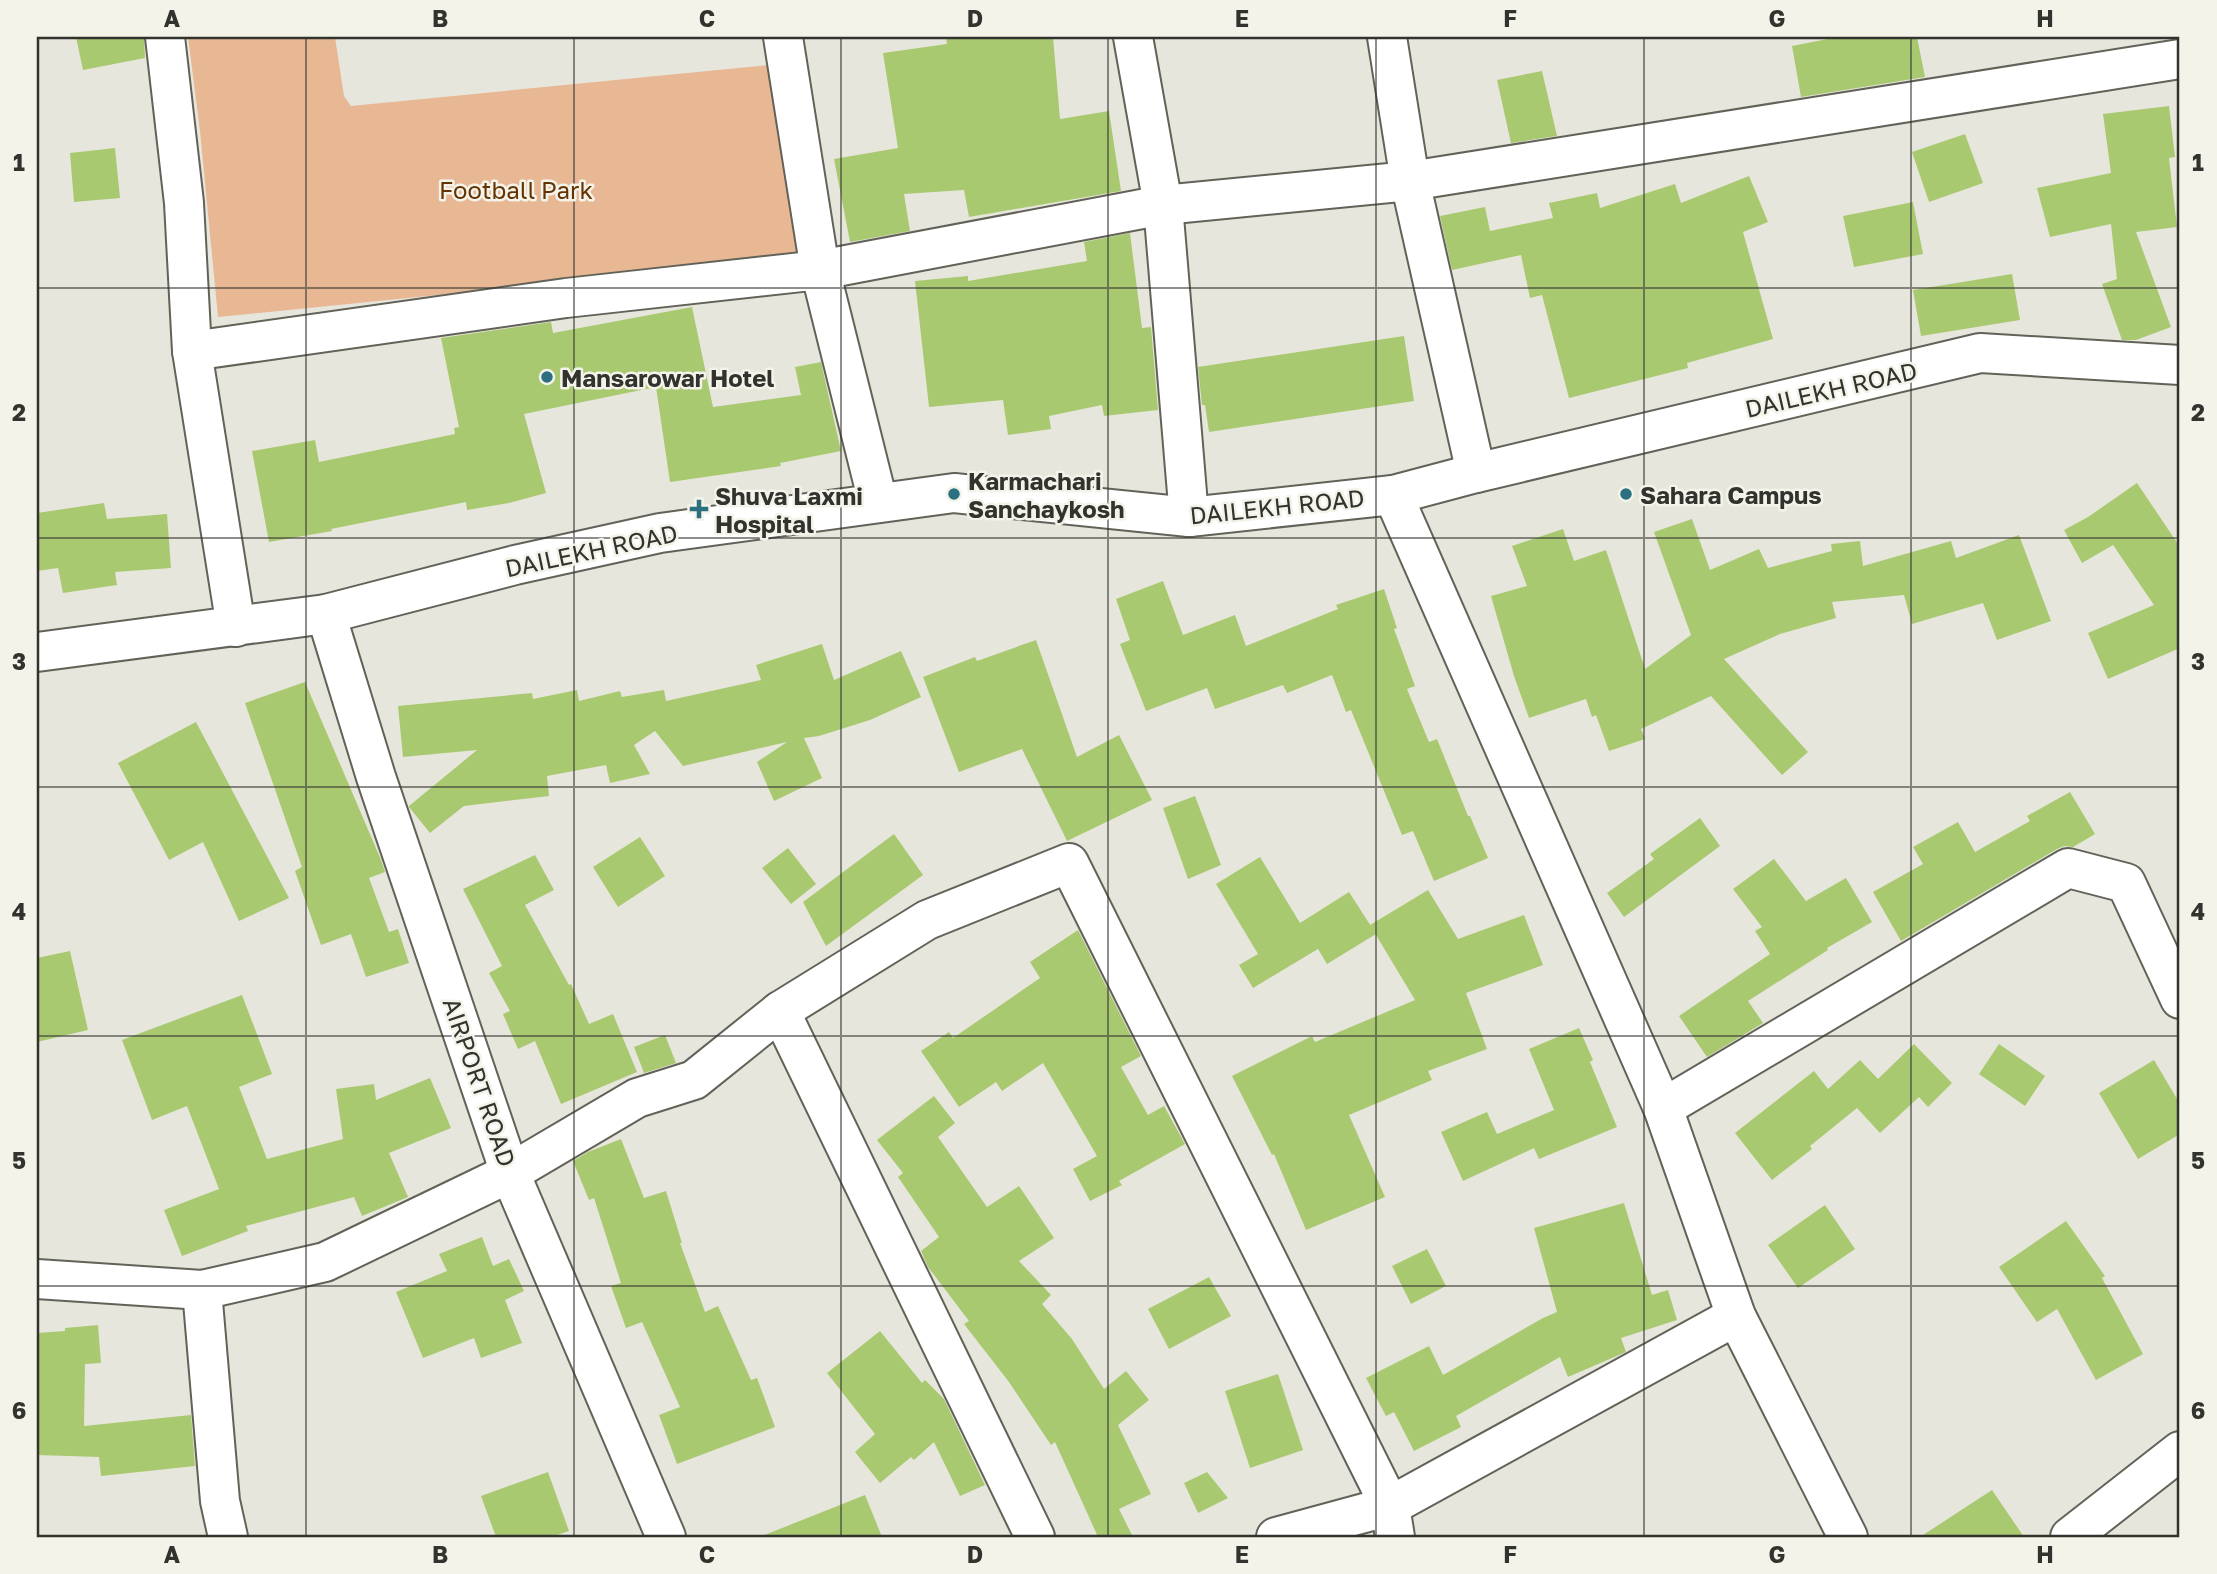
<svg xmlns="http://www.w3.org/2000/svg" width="2217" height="1574" font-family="'Golos Text',sans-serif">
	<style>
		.green { fill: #e8b895 }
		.building { fill: #a9c971 }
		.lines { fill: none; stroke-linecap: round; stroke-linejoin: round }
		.minor-casing { stroke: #626259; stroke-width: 42 }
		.minor { stroke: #fff; stroke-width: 38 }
		.grid { fill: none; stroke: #32322e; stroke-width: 2; stroke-opacity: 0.55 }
		.poi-dot { fill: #2b6f80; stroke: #f4f3e9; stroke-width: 2.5 }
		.labels { text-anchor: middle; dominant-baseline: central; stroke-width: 5; stroke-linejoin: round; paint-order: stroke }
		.park-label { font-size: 24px; fill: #643301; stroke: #f4f3e9 }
		.poi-label { font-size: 24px; font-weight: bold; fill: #32322e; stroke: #f4f3e9; text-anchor: start }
		.street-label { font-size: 24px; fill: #32322e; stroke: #f4f3e9 }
		.neatline { fill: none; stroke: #32322e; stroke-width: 2.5 }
		.grid-label { font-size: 23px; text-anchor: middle; font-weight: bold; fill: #32322e }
	</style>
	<rect width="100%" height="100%" fill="#e7e6dc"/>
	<path class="green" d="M 188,37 L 335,37 L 344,96 L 351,106 L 769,65 L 799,259 L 218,317 L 200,131 Z"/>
	<g class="building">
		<path d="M 76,37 L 144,37 L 145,58 L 83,70 Z"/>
		<path d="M 946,37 L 1053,37 L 1060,119 L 1109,111 L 1121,191 L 969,217 L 964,190 L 904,194 L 910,231 L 850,242 L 834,159 L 898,148 L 883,53 L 947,44 Z"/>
		<path d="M 1838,37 L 1917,37 L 1925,77 L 1801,97 L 1792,46 Z"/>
		<path d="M 1542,71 L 1557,136 L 1511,143 L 1497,80 Z"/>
		<path d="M 2169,106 L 2175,157 L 2169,158 L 2177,227 L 2136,232 L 2171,327 L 2136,340 L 2122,340 L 2102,284 L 2117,279 L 2111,224 L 2050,237 L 2037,188 L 2111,173 L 2103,114 Z"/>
		<path d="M 1965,134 L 1983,183 L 1929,202 L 1912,152 Z"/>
		<path d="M 115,148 L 120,198 L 74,202 L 70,153 Z"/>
		<path d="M 1749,176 L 1768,222 L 1743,232 L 1773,339 L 1687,363 L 1688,368 L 1569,398 L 1542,295 L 1530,298 L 1521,255 L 1452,270 L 1440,216 L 1485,207 L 1490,231 L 1553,218 L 1549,203 L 1597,193 L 1600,208 L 1675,184 L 1681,203 Z"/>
		<path d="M 1913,202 L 1923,254 L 1854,267 L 1843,216 Z"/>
		<path d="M 1130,233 L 1142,328 L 1151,327 L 1158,410 L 1104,416 L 1102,405 L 1049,416 L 1051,429 L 1008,435 L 1003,400 L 929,407 L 915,281 L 968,276 L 968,281 L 1087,261 L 1084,242 Z"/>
		<path d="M 2012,274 L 2020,320 L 1921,336 L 1913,290 Z"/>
		<path d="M 692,307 L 713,407 L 801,395 L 795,367 L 821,362 L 841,451 L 780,463 L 781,466 L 670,482 L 656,387 L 524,414 L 546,493 L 509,503 L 467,510 L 466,502 L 331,529 L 332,531 L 269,542 L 252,451 L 315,440 L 319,462 L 455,434 L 454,428 L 459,427 L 441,338 L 551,322 L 553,333 Z"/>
		<path d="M 1404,336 L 1414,401 L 1209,432 L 1205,405 L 1202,405 L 1198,367 Z"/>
		<path d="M 2137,483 L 2180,547 L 2180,648 L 2108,679 L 2088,633 L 2154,605 L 2113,545 L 2082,563 L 2064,530 L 2088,517 Z"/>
		<path d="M 104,503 L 107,519 L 167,514 L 171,568 L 115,572 L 117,585 L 63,593 L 58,568 L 37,571 L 37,513 Z"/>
		<path d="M 1692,519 L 1710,570 L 1759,549 L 1768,568 L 1832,551 L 1831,544 L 1860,541 L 1863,566 L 1951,541 L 1956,558 L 2019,535 L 2051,621 L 1997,640 L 1983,603 L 1912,624 L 1904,595 L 1832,602 L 1836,618 L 1780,634 L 1724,659 L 1808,752 L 1782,775 L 1711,696 L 1641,729 L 1645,739 L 1609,751 L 1596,715 L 1592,717 L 1586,699 L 1529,718 L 1514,676 L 1491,596 L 1527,586 L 1512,546 L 1563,529 L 1574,561 L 1606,550 L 1645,669 L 1691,635 L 1654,532 Z"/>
		<path d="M 1163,581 L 1183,635 L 1235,615 L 1246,646 L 1338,609 L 1336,605 L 1384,589 L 1397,628 L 1394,629 L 1415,686 L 1407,689 L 1429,742 L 1437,739 L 1468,816 L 1470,816 L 1488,858 L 1434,881 L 1413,831 L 1402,835 L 1351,710 L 1346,712 L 1332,675 L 1287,693 L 1283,685 L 1215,709 L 1207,688 L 1146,711 L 1120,644 L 1130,640 L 1116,599 Z"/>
		<path d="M 1036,640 L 1077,757 L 1119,735 L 1152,800 L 1067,841 L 1022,749 L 959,772 L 923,677 L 975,657 L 977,661 Z"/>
		<path d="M 822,644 L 834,680 L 901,651 L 921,697 L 870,720 L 819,736 L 804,738 L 822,778 L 774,801 L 757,762 L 787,742 L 683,766 L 655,731 L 634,745 L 650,774 L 610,783 L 606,765 L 547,776 L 549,796 L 464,806 L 430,833 L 409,807 L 409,806 L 477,750 L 403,757 L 398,706 L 532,693 L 533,699 L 577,690 L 579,701 L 620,691 L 622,697 L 664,690 L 666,701 L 761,680 L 756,665 Z"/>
		<path d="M 305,682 L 381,860 L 385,872 L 369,878 L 389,932 L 398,929 L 409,963 L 366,977 L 351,934 L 321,945 L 295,871 L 302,867 L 245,703 Z"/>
		<path d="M 196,722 L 289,898 L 239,921 L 203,842 L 169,860 L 118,763 Z"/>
		<path d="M 2070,792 L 2095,834 L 2073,847 L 2064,846 L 2057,849 L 1901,941 L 1873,892 L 1923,864 L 1913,847 L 1958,822 L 1975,852 L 2030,821 L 2027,816 Z"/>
		<path d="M 1195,796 L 1221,865 L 1188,879 L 1163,808 Z"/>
		<path d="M 1700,818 L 1720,846 L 1624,917 L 1607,893 L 1654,859 L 1650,854 Z"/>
		<path d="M 894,834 L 923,875 L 826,946 L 803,902 Z"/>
		<path d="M 640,837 L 665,876 L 618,907 L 593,867 Z"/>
		<path d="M 788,848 L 816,884 L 791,904 L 762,868 Z"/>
		<path d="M 535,855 L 554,890 L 525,905 L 569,985 L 571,984 L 589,1024 L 613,1014 L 637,1072 L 561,1104 L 535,1041 L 518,1049 L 503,1014 L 510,1011 L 489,973 L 502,966 L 463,889 Z"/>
		<path d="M 1260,857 L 1300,923 L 1349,892 L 1376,934 L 1327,964 L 1318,949 L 1253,988 L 1239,965 L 1258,954 L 1216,884 Z"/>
		<path d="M 1774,859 L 1806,901 L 1846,878 L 1872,922 L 1827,948 L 1828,950 L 1748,1001 L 1763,1023 L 1707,1057 L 1679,1016 L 1770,954 L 1755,931 L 1762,927 L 1733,889 Z"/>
		<path d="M 1428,890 L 1458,939 L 1524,915 L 1543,965 L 1466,993 L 1487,1049 L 1428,1071 L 1432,1080 L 1349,1115 L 1385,1197 L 1306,1230 L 1274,1154 L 1272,1155 L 1232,1076 L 1312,1036 L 1315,1042 L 1415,1000 L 1370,925 Z"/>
		<path d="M 1078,930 L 1141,1056 L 1121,1067 L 1148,1115 L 1164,1106 L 1185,1144 L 1119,1181 L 1122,1185 L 1090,1201 L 1073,1169 L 1097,1156 L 1043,1063 L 1002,1091 L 996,1082 L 959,1107 L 921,1051 L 949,1032 L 953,1038 L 1040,978 L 1030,962 Z"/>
		<path d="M 70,951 L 88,1030 L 37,1042 L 37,958 Z"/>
		<path d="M 242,995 L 272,1074 L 239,1087 L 267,1159 L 343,1139 L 336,1089 L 374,1084 L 376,1100 L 430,1078 L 451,1128 L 389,1153 L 408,1197 L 362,1216 L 354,1197 L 246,1226 L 248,1231 L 182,1256 L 164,1210 L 219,1189 L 187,1106 L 152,1120 L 122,1040 Z"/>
		<path d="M 1579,1028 L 1593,1060 L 1590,1062 L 1617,1127 L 1539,1159 L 1534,1148 L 1463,1181 L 1441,1132 L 1487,1112 L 1497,1134 L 1554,1110 L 1529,1049 Z"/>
		<path d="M 665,1035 L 676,1063 L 644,1073 L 634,1047 Z"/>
		<path d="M 1914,1044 L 1952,1083 L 1928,1107 L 1919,1097 L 1880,1133 L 1857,1108 L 1810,1146 L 1812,1149 L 1772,1180 L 1735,1133 L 1814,1071 L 1828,1089 L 1860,1060 L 1878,1079 Z"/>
		<path d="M 1999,1044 L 2045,1076 L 2025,1106 L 1979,1074 Z"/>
		<path d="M 2154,1060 L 2180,1104 L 2180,1134 L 2138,1159 L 2099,1093 Z"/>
		<path d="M 934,1096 L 955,1123 L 938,1137 L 987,1207 L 1019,1186 L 1054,1238 L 1019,1261 L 1051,1295 L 1042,1304 L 1072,1339 L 1104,1389 L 1126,1371 L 1149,1400 L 1118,1425 L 1151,1494 L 1119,1509 L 1133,1537 L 1098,1537 L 1055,1442 L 1051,1445 L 1009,1382 L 964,1324 L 969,1321 L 928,1267 L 921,1251 L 939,1237 L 898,1177 L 903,1173 L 877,1140 Z"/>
		<path d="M 621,1139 L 644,1198 L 666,1191 L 682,1243 L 680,1243 L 705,1312 L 718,1306 L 751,1380 L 757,1378 L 775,1427 L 677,1464 L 659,1415 L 680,1407 L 642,1322 L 626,1328 L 611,1286 L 621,1283 L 594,1198 L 589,1200 L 573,1161 L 588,1152 Z"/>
		<path d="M 1624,1203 L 1652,1295 L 1668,1290 L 1677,1320 L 1621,1338 L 1626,1352 L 1568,1377 L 1560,1357 L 1456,1416 L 1461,1427 L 1414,1451 L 1394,1412 L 1386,1416 L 1366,1378 L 1429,1346 L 1443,1375 L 1543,1318 L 1557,1312 L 1534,1228 Z"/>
		<path d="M 1825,1205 L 1855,1249 L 1798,1288 L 1768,1245 Z"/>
		<path d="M 2066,1221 L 2105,1276 L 2102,1278 L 2143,1354 L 2096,1380 L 2057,1309 L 2037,1322 L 1999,1267 Z"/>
		<path d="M 482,1237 L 493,1266 L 509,1259 L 524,1291 L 505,1300 L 522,1343 L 481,1358 L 474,1338 L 423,1358 L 396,1292 L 447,1271 L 439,1254 Z"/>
		<path d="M 1427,1249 L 1446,1286 L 1411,1304 L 1392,1266 Z"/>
		<path d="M 1209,1277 L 1231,1316 L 1169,1349 L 1148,1309 Z"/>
		<path d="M 98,1325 L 101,1363 L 85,1364 L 84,1426 L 191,1415 L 195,1466 L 101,1476 L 99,1457 L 37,1455 L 37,1333 L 65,1331 L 65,1328 Z"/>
		<path d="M 880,1331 L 922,1383 L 925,1380 L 944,1399 L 985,1485 L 960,1496 L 934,1442 L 914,1460 L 911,1457 L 880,1483 L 855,1452 L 875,1434 L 827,1373 Z"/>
		<path d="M 1278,1374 L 1303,1450 L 1250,1468 L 1225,1391 Z"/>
		<path d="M 548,1472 L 569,1531 L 551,1537 L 496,1537 L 481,1496 Z"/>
		<path d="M 1207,1472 L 1228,1498 L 1198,1513 L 1184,1483 Z"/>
		<path d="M 1992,1490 L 2024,1537 L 1920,1537 Z"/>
		<path d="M 865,1495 L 882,1537 L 762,1537 L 762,1536 Z"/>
	</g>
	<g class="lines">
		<g class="minor-casing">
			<g id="minor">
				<path d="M 165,37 L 184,203 L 192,351 L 236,627"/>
				<path d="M 783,37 L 820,270 L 878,502"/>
				<path d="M 1133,37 L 1163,205 L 1189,517"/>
				<path d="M 1387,37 L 1410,181 L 1476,473"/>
				<path d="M 192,351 L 566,298 L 820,270 L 1163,205 L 1410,181 L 2180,59"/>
				<path d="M 1393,495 L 1663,1108 L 1736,1316 L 1848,1537"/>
				<path d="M 326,614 L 376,777 L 510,1173 L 666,1537"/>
				<path d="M 37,652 L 326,614 L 515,565 L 660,533 L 954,493 L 1189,517 L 1393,495 L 1476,473 L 1980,353 L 2180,365"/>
				<path d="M 780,1011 L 1035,1537"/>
				<path d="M 1663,1108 L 2068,868 L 2126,883 L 2180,999"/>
				<path d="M 37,1279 L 202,1290 L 325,1262 L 510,1173 L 637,1098 L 694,1080 L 780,1011 L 927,920 L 1069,863 L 1390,1506 L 1395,1537"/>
				<path d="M 202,1290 L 220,1501 L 228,1537"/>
				<path d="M 1276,1537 L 1390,1506 L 1736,1316"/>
				<path d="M 2070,1537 L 2180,1451"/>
			</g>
		</g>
		<use href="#minor" class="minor"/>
	</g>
	<path class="grid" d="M 306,37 L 306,1537M 574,37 L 574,1537M 841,37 L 841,1537M 1108,37 L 1108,1537M 1376,37 L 1376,1537M 1644,37 L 1644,1537M 1911,37 L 1911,1537M 37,288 L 2180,288M 37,538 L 2180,538M 37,787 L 2180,787M 37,1036 L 2180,1036M 37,1286 L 2180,1286"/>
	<g class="poi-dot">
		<circle cx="547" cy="377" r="7"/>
		<circle cx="954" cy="494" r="7"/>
		<circle cx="1626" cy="494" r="7"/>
		<path d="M695.5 498.5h7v7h7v7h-7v7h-7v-7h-7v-7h7z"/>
	</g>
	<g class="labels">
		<g class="park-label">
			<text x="516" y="189">Football Park</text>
		</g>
		<g class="poi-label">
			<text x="561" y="377">Mansarowar Hotel</text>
			<text x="968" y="480">Karmachari<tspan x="968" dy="28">Sanchaykosh</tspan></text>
			<text x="1640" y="494">Sahara Campus</text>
			<text x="715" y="495">Shuva Laxmi<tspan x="715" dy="28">Hospital</tspan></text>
		</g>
		<g class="street-label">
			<text transform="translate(1831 389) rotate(-13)">DAILEKH ROAD</text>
			<text transform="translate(1277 506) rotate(-6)">DAILEKH ROAD</text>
			<text transform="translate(591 550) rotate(-12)">DAILEKH ROAD</text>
			<text transform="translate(480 1082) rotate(71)">AIRPORT ROAD</text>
		</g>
	</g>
	<rect width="2217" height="1574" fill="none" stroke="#f4f3e9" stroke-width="77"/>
	<rect x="38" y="38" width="2140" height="1498" class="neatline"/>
	<g class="grid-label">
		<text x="172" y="27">A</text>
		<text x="440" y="27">B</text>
		<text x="707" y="27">C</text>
		<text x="975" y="27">D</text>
		<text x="1242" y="27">E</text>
		<text x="1510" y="27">F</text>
		<text x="1777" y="27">G</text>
		<text x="2045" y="27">H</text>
		<text x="19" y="171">1</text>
		<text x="2198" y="171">1</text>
		<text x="19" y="421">2</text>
		<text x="2198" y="421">2</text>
		<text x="19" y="670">3</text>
		<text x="2198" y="670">3</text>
		<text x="19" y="920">4</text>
		<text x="2198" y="920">4</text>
		<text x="19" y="1169">5</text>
		<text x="2198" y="1169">5</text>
		<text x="19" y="1419">6</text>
		<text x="2198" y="1419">6</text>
		<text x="172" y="1563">A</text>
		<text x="440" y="1563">B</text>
		<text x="707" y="1563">C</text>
		<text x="975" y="1563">D</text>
		<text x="1242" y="1563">E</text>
		<text x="1510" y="1563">F</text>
		<text x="1777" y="1563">G</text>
		<text x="2045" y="1563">H</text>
	</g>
</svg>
